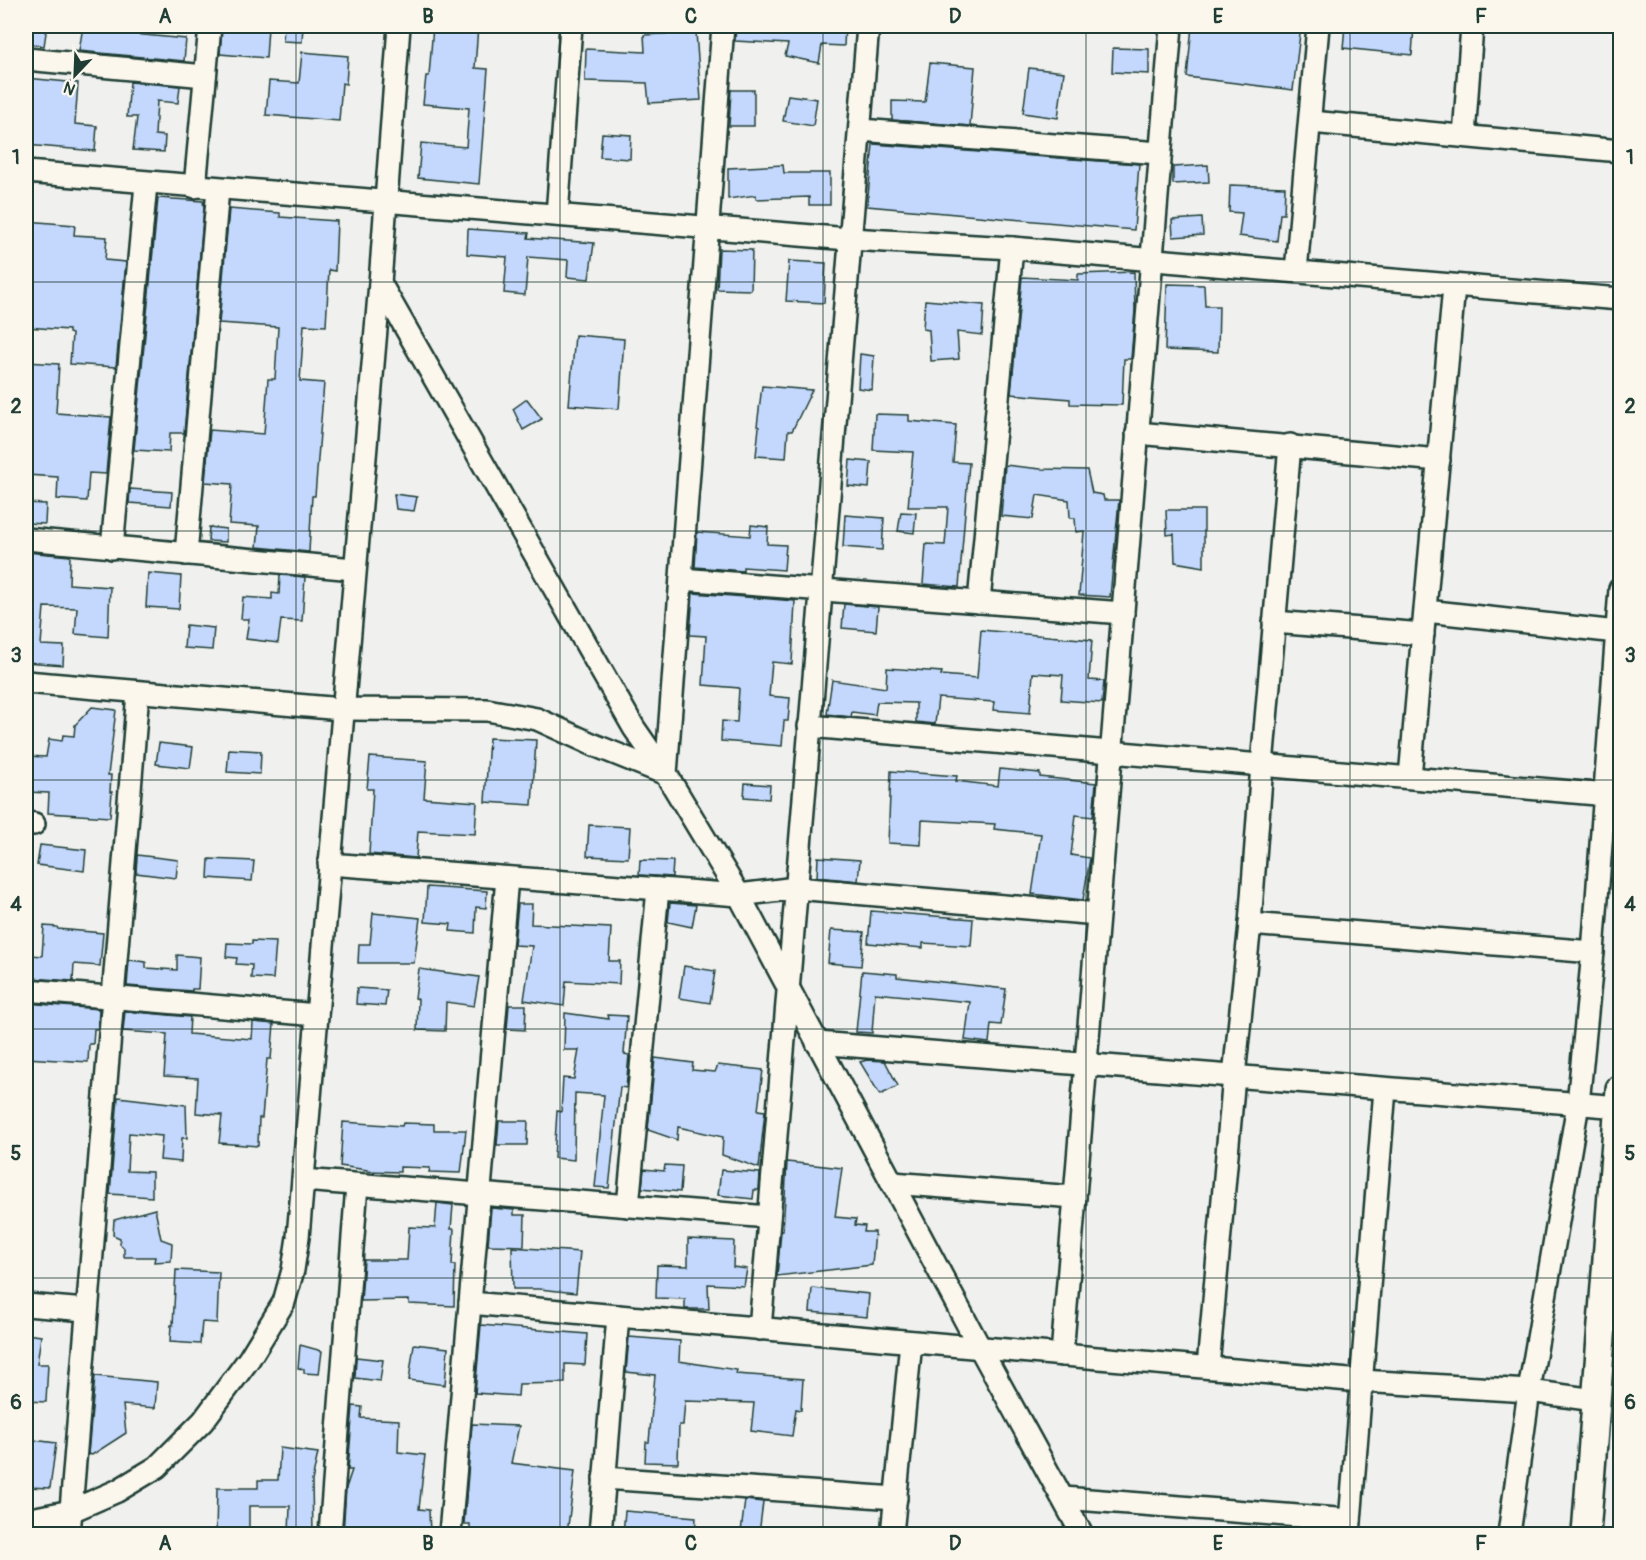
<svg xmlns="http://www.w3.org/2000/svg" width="1646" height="1560" font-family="Pangolin,sans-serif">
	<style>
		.building { fill: #c4d7fd; stroke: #1f3d34; stroke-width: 1.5 }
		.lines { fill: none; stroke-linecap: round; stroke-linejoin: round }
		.minor-casing { stroke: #1f3d34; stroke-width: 26 }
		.major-casing { stroke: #1f3d34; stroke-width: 32 }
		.minor { stroke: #fbf7ec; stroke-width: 21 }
		.major { stroke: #fbf7ec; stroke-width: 27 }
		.grid { fill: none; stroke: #1f3d34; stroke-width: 1.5; stroke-opacity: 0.55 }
		.neatline { fill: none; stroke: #1f3d34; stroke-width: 2 }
		.grid-label { font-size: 20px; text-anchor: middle; font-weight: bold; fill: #1f3d34 }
	</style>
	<rect width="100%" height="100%" fill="#f0f1ef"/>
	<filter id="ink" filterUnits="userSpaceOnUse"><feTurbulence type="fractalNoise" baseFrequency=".0167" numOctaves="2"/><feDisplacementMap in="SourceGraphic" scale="12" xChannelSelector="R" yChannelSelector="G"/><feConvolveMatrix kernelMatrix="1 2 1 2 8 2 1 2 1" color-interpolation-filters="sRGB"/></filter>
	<g filter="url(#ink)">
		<g class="building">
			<path d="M 26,26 L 47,26 L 44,46 L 26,44 Z"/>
			<path d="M 83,26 L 108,26 L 134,29 L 134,34 L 186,39 L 184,61 L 79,51 Z"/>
			<path d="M 222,26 L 268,27 L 266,58 L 220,54 Z"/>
			<path d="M 284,26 L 303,26 L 302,42 L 283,41 Z"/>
			<path d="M 433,26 L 478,26 L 475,68 L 488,69 L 479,184 L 418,178 L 421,143 L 466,147 L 469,108 L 423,104 L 426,76 L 429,76 Z"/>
			<path d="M 736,26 L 845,26 L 844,46 L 822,45 L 819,63 L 785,56 L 788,44 L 735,41 Z"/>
			<path d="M 1192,26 L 1301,26 L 1293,90 L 1187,77 Z"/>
			<path d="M 1345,26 L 1414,26 L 1412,55 L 1343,48 Z"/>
			<path d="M 696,32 L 701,100 L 649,103 L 647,83 L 585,81 L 586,49 L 645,52 L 644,35 Z"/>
			<path d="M 1113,48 L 1149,49 L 1149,74 L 1112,72 Z"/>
			<path d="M 302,52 L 348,56 L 346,84 L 342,83 L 339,121 L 266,115 L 269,81 L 299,83 Z"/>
			<path d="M 930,63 L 975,67 L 970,126 L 892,120 L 892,101 L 925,102 Z"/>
			<path d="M 1029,68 L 1064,72 L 1058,118 L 1023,113 Z"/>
			<path d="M 26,78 L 78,83 L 75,124 L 97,126 L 95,151 L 26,145 Z"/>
			<path d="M 130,82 L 180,86 L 178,103 L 157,101 L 155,135 L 165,136 L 164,152 L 133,150 L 137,117 L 127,117 Z"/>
			<path d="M 731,90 L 754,90 L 754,126 L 729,126 Z"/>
			<path d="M 788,95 L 817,99 L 813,126 L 783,121 Z"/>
			<path d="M 602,133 L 631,135 L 630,159 L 600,157 Z"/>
			<path d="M 873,144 L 1139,164 L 1134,230 L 867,206 Z"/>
			<path d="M 783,165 L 784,173 L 830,173 L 830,205 L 809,205 L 809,197 L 756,199 L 756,195 L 728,199 L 728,168 Z"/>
			<path d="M 1208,165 L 1209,182 L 1173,184 L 1173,167 Z"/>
			<path d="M 1230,185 L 1285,187 L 1284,214 L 1280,214 L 1277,241 L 1239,236 L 1242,213 L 1229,212 Z"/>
			<path d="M 158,198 L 203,201 L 204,208 L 184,433 L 170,433 L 169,452 L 134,450 Z"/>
			<path d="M 229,209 L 280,213 L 280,217 L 337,221 L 335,271 L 329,270 L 326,326 L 304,325 L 300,381 L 324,383 L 315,496 L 312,496 L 309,552 L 257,547 L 259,526 L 229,524 L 232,484 L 205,482 L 210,430 L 264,434 L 268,379 L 275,379 L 278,327 L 219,323 Z"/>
			<path d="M 1202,218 L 1203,235 L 1173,237 L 1172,220 Z"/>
			<path d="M 26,221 L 75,225 L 74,235 L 107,237 L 105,260 L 126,262 L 116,367 L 70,364 L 72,334 L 69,333 L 69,330 L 26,327 Z"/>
			<path d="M 468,229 L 529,233 L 528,238 L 594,243 L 589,279 L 567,277 L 568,260 L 528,257 L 525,295 L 504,293 L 507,257 L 467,254 Z"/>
			<path d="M 719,249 L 752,250 L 751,290 L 717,289 Z"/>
			<path d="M 789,261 L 826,263 L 824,303 L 786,301 Z"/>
			<path d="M 1134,272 L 1135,310 L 1131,359 L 1124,359 L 1122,405 L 1070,404 L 1070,399 L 1011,394 L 1022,277 L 1078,280 L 1078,274 Z"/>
			<path d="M 1167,284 L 1204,285 L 1205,306 L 1219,306 L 1218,352 L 1165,350 Z"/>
			<path d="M 925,300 L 984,305 L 982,335 L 957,332 L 959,359 L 931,361 L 929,330 L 923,329 Z"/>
			<path d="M 575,335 L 624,339 L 619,409 L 569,405 Z"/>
			<path d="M 860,354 L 874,356 L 872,390 L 858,388 Z"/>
			<path d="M 26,362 L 59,364 L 56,413 L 111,417 L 106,474 L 89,473 L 87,501 L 57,499 L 58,477 L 26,475 Z"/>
			<path d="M 762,386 L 812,390 L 792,431 L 788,431 L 786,458 L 756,456 L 759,427 L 757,426 Z"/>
			<path d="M 527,399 L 542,419 L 523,430 L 513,409 Z"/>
			<path d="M 875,414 L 909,415 L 909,421 L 956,425 L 953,462 L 969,463 L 959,587 L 923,584 L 926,544 L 945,545 L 948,507 L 908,507 L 913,452 L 873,450 Z"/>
			<path d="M 850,460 L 871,462 L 869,488 L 848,486 Z"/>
			<path d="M 1005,465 L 1041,469 L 1087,470 L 1092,493 L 1103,495 L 1104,500 L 1119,500 L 1110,597 L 1079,595 L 1084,531 L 1076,532 L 1075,518 L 1070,518 L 1069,500 L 1037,495 L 1033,519 L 1001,516 Z"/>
			<path d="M 130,489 L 172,492 L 171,506 L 129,503 Z"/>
			<path d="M 394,494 L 417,497 L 414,511 L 396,509 Z"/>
			<path d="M 26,503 L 46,504 L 45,524 L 26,523 Z"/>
			<path d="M 1166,510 L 1204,510 L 1204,567 L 1175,562 L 1174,534 L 1167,535 Z"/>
			<path d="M 901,512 L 916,513 L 914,533 L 898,531 Z"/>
			<path d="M 845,515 L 884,518 L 882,550 L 843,547 Z"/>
			<path d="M 751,525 L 768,527 L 767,544 L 786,545 L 784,570 L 743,567 L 743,571 L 695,567 L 697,532 L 750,536 Z"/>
			<path d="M 209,527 L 226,529 L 226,542 L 208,541 Z"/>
			<path d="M 26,552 L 70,556 L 69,584 L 110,587 L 108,637 L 75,634 L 77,608 L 44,607 L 41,645 L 64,646 L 63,665 L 26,662 L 26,614 L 30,615 L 31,586 L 26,586 Z"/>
			<path d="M 148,573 L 181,576 L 179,609 L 146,607 Z"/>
			<path d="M 280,575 L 305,577 L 302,621 L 281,620 L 278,643 L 246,639 L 249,619 L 241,619 L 243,597 L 272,599 L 272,593 L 279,594 Z"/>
			<path d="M 693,593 L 795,601 L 792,664 L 772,662 L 769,696 L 790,698 L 788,721 L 784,721 L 782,746 L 721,741 L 722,721 L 737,722 L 739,688 L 703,685 L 706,636 L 690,635 Z"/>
			<path d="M 844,604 L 878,607 L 876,631 L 842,628 Z"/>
			<path d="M 186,625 L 214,628 L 212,650 L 184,648 Z"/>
			<path d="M 981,630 L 1092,640 L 1089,680 L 1104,681 L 1102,703 L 1061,700 L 1063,675 L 1033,673 L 1030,713 L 993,710 L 994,702 L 938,698 L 935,724 L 916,722 L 916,703 L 877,702 L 875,715 L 852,712 L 851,717 L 827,714 L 832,680 L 886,688 L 887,668 L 942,672 L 941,675 L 977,678 Z"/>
			<path d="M 92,707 L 116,710 L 108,775 L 111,775 L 110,792 L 112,792 L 110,817 L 48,813 L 49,793 L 26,792 L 26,756 L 46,757 L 49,739 L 62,741 L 63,735 L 74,736 L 75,725 Z"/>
			<path d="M 489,738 L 536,740 L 532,805 L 485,802 Z"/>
			<path d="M 159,743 L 193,747 L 190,768 L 156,764 Z"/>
			<path d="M 229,749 L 261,751 L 260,774 L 227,772 Z"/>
			<path d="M 370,757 L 427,761 L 424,798 L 477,802 L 475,834 L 418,831 L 416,858 L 369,854 L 373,789 L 367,789 Z"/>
			<path d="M 1000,769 L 1040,773 L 1040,777 L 1096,783 L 1093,817 L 1076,815 L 1071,855 L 1090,858 L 1083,900 L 1032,894 L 1041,834 L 994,829 L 995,824 L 922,820 L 921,845 L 888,843 L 891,771 L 957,776 L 956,781 L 998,786 Z"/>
			<path d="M 745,783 L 770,785 L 769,799 L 744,797 Z"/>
			<path d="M 589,825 L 630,827 L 628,858 L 587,856 Z"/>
			<path d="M 40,845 L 86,850 L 84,871 L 37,865 Z"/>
			<path d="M 137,855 L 178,860 L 176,878 L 136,873 Z"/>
			<path d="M 818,857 L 860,860 L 858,881 L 817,877 Z"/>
			<path d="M 209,859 L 254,861 L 252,881 L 208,878 Z"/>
			<path d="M 640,860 L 673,861 L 672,877 L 639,875 Z"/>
			<path d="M 427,887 L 487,891 L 486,908 L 476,907 L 475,933 L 450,931 L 451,924 L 425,922 Z"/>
			<path d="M 670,903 L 696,905 L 692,927 L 668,922 Z"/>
			<path d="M 518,904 L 532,904 L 531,924 L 611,928 L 609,961 L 620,961 L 619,984 L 566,981 L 564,1006 L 524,1000 L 532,946 L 514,945 Z"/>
			<path d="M 871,911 L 973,919 L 971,946 L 923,943 L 923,948 L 868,943 Z"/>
			<path d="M 373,913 L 420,918 L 414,963 L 358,963 L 359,944 L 370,944 Z"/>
			<path d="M 44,926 L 57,927 L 58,929 L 103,933 L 100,966 L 74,964 L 73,981 L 30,978 L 32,955 L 42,956 Z"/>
			<path d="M 831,930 L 864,932 L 861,966 L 828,963 Z"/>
			<path d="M 252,941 L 276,942 L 273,979 L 251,978 L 252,965 L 236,964 L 237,958 L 226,957 L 227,943 L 252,944 Z"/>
			<path d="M 177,955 L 200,957 L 198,989 L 192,989 L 192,991 L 127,986 L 129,960 L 146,962 L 146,968 L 177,970 Z"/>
			<path d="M 684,966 L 715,971 L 710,1003 L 679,998 Z"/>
			<path d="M 419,969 L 479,977 L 474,1006 L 446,1002 L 445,1031 L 417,1030 L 418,999 L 415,998 Z"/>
			<path d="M 862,971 L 897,974 L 897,977 L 1006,989 L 1001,1025 L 991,1024 L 989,1043 L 965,1040 L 970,1002 L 875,993 L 872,1033 L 856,1032 Z"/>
			<path d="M 357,988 L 387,990 L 385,1006 L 356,1004 Z"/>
			<path d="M 26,1003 L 99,1009 L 98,1029 L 94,1029 L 93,1044 L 89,1044 L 88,1062 L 26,1058 Z"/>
			<path d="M 509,1005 L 526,1005 L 525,1030 L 507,1029 Z"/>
			<path d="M 125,1011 L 190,1017 L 189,1034 L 252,1039 L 253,1022 L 274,1024 L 271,1059 L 267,1059 L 262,1118 L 259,1118 L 258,1146 L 219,1143 L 222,1115 L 196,1113 L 198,1078 L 164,1076 L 167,1034 L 123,1031 Z"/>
			<path d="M 565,1013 L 609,1019 L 608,1015 L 627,1016 L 624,1054 L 629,1055 L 626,1088 L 620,1087 L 609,1188 L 595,1187 L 604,1095 L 575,1093 L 574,1160 L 554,1158 L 557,1111 L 561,1112 L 563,1078 L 574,1079 L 579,1050 L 564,1050 Z"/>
			<path d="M 655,1058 L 693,1063 L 692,1070 L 715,1072 L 718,1065 L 763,1070 L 758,1110 L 765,1111 L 759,1168 L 722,1155 L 723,1137 L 678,1127 L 677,1140 L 648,1130 Z"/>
			<path d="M 867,1060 L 885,1061 L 898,1086 L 880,1095 L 860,1062 Z"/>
			<path d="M 118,1097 L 186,1105 L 187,1138 L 182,1138 L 181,1162 L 160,1160 L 162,1136 L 129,1133 L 127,1171 L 152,1172 L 152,1197 L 110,1194 Z"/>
			<path d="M 499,1121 L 528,1121 L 527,1145 L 497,1145 Z"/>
			<path d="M 343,1122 L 402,1126 L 403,1123 L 434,1124 L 434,1130 L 466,1130 L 461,1173 L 429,1172 L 430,1168 L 400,1167 L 400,1172 L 367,1171 L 367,1170 L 340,1166 Z"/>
			<path d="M 787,1162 L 842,1168 L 835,1217 L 856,1219 L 855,1225 L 865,1226 L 864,1232 L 875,1232 L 872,1265 L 777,1276 L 781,1231 L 783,1231 Z"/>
			<path d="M 665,1165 L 682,1166 L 680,1192 L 642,1188 L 644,1169 L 664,1171 Z"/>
			<path d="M 721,1170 L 760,1173 L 759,1190 L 754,1190 L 753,1199 L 718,1195 Z"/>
			<path d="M 437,1203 L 453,1205 L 451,1229 L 454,1229 L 452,1265 L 455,1265 L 454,1306 L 409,1304 L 409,1300 L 361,1301 L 364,1260 L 407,1260 L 409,1227 L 435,1228 Z"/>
			<path d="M 491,1208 L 514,1210 L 514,1215 L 525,1215 L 524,1246 L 488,1245 Z"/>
			<path d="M 155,1209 L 161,1239 L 172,1243 L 171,1261 L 154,1262 L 155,1257 L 124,1257 L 124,1248 L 120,1244 L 120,1238 L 113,1235 L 114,1220 Z"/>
			<path d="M 688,1239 L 734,1241 L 733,1267 L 747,1269 L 744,1286 L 708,1284 L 709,1309 L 685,1309 L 685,1299 L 656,1298 L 657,1265 L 688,1266 Z"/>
			<path d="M 512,1247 L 580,1252 L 576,1293 L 539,1289 L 513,1289 Z"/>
			<path d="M 176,1270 L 219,1272 L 217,1323 L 202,1322 L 200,1344 L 170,1342 L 171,1325 L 173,1325 Z"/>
			<path d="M 812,1288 L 869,1294 L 867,1317 L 810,1312 Z"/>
			<path d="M 481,1325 L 587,1334 L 585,1365 L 565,1364 L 565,1383 L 519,1384 L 518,1396 L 475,1393 Z"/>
			<path d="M 26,1334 L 41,1336 L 37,1364 L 48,1364 L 46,1402 L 28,1401 L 28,1397 L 26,1397 Z"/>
			<path d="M 629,1337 L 680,1341 L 679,1361 L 737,1370 L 736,1374 L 803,1379 L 801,1410 L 796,1409 L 792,1436 L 751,1431 L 754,1403 L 685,1401 L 683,1425 L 679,1425 L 678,1463 L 645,1462 L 646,1442 L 649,1442 L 655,1375 L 626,1372 Z"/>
			<path d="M 414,1344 L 448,1348 L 445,1385 L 409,1380 Z"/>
			<path d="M 300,1345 L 322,1351 L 319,1374 L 304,1373 L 304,1369 L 298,1368 Z"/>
			<path d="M 356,1357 L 383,1360 L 380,1381 L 355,1378 Z"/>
			<path d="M 95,1376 L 157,1382 L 155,1408 L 123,1405 L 126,1433 L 92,1455 L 88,1454 Z"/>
			<path d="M 353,1406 L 362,1407 L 361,1418 L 399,1420 L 398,1452 L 425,1455 L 419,1509 L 429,1510 L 430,1534 L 343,1534 L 346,1488 L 352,1470 L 348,1470 Z"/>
			<path d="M 472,1424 L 519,1426 L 511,1463 L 575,1471 L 567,1534 L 470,1534 L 470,1524 L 464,1524 Z"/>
			<path d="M 26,1439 L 56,1443 L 50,1488 L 26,1487 Z"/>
			<path d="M 280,1448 L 318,1453 L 312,1481 L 313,1534 L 289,1534 L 290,1506 L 249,1506 L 249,1534 L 216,1534 L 217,1488 L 258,1488 L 258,1480 L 278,1480 Z"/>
			<path d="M 745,1500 L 763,1502 L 759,1534 L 741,1532 Z"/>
			<path d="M 625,1511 L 696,1517 L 695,1534 L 623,1534 Z"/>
		</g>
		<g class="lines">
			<g class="minor-casing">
				<g id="minor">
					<path d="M 26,59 L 205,76"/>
					<path d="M 1311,122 L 1620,151"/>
					<path d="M 860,130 L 1160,153"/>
					<path d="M 1464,136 L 1472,26"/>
					<path d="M 26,172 L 849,239 L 1012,248 L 1620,299"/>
					<path d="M 195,187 L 210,26"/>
					<path d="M 557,215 L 571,26"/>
					<path d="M 1296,271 L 1318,26"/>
					<path d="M 380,283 L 634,728 L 666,774 L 739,895 L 980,1348 L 1082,1534"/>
					<path d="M 1137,433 L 1439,460"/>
					<path d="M 26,539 L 354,569"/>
					<path d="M 112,548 L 146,184"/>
					<path d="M 186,554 L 218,189"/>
					<path d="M 681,579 L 1123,613"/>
					<path d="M 979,602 L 1012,248"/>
					<path d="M 1426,611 L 1617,632"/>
					<path d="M 1274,622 L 1423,634"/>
					<path d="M 26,682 L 342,709 L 487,710 L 537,719 L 594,745 L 666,774 L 723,26"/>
					<path d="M 809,726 L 1620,796"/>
					<path d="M 1410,777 L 1454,286"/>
					<path d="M 26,823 L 34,824"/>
					<path d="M 329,864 L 739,895 L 796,888 L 1098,914"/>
					<path d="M 1250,924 L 1593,952"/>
					<path d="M 26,990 L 317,1015"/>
					<path d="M 817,1043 L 1620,1107"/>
					<path d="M 303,1180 L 769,1217"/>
					<path d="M 892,1183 L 1075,1197"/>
					<path d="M 628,1206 L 658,889"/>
					<path d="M 470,1303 L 1361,1381 L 1529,1391 L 1595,1400"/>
					<path d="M 26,1305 L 86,1310"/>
					<path d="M 760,1329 L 868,26"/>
					<path d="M 1062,1355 L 1171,26"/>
					<path d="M 1208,1367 L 1234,1076 L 1250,924 L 1262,765 L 1290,445"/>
					<path d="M 604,1478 L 896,1498"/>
					<path d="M 1063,1498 L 1350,1520"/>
					<path d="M 26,1520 L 71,1511 L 117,1491 L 157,1467 L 203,1421 L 249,1359 L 284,1302 L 293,1270 L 298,1237 L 380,283 L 399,26"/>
					<path d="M 69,1534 L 138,692"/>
					<path d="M 330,1534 L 357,1185"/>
					<path d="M 450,1534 L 507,878"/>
					<path d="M 600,1534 L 618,1316"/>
					<path d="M 892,1534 L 911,1342"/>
					<path d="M 1349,1534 L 1385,1089"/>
					<path d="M 1509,1534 L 1529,1391 L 1578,1104 L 1593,952 L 1620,589"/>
				</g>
			</g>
			<g class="major-casing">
				<path id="major" d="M 1586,1534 L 1620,1089"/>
			</g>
			<use href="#minor" class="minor"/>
			<use href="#major" class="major"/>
		</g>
	</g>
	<path class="grid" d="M 296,26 L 296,1534M 560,26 L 560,1534M 823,26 L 823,1534M 1086,26 L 1086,1534M 1350,26 L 1350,1534M 26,282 L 1620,282M 26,531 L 1620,531M 26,780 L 1620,780M 26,1029 L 1620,1029M 26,1278 L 1620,1278"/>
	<rect width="1646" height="1560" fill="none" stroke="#fbf7ec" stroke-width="66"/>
	<g transform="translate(75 75) rotate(203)" stroke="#fbf7ec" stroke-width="4.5" paint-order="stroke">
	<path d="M0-4.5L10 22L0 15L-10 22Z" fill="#1f3d34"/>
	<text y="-9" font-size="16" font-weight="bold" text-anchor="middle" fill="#1f3d34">N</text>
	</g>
	<rect x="33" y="33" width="1580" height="1494" class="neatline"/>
	<g class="grid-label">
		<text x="165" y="23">A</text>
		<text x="428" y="23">B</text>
		<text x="691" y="23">C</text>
		<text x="955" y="23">D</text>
		<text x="1218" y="23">E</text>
		<text x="1481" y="23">F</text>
		<text x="16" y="164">1</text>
		<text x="1630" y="164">1</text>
		<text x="16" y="413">2</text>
		<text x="1630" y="413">2</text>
		<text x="16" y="662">3</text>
		<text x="1630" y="662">3</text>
		<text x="16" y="911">4</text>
		<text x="1630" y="911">4</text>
		<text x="16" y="1160">5</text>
		<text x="1630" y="1160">5</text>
		<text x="16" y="1409">6</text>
		<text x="1630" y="1409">6</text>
		<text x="165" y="1550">A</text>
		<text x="428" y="1550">B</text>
		<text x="691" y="1550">C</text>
		<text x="955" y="1550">D</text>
		<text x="1218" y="1550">E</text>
		<text x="1481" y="1550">F</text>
	</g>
</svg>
